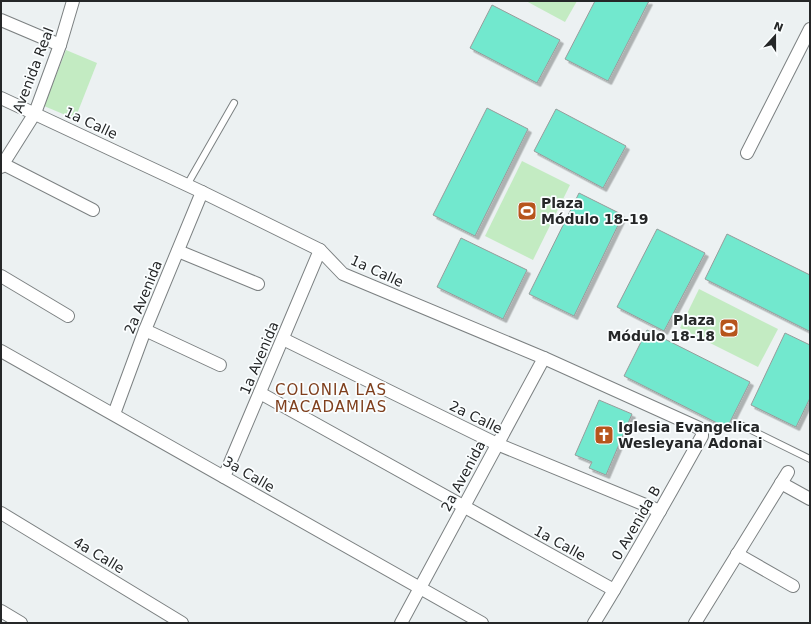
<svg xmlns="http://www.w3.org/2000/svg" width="811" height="624" font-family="'DejaVu Sans',sans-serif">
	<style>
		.green { fill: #c3ebc2 }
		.building { fill: #72e8ce; stroke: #979c9b; filter: url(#shadow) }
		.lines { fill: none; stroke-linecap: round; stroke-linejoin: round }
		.service-casing { stroke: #7c8182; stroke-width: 8 }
		.minor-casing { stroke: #7c8182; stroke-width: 14 }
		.service { stroke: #fff; stroke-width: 6 }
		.minor { stroke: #fff; stroke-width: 12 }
		.labels { text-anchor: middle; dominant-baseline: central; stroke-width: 3.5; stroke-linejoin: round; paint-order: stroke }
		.street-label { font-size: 14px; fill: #252728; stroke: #fbfeff }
		.poi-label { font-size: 14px; font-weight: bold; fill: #252728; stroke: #fbfeff; text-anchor: start }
		.neighbourhood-label { font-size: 15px; letter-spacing: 1px; fill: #7f3f1d; stroke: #fbfeff }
	</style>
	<defs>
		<filter id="shadow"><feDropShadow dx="3.5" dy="3.5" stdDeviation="0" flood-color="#0004"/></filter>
	</defs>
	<rect width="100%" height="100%" fill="#ecf1f2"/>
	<g class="green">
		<path d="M 526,1 L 577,1 L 565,22 Z"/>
		<path d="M 66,50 L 97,63 L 75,119 L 44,106 Z"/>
		<path d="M 522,161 L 570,185 L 533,260 L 485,236 Z"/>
		<path d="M 699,289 L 778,329 L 758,367 L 680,328 Z"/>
	</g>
	<g class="building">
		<path d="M 595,1 L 649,1 L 608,81 L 565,59 Z"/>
		<path d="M 492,5 L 560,40 L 537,83 L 470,48 Z"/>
		<path d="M 487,108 L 528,129 L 475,236 L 433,215 Z"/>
		<path d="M 556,109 L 626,146 L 603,188 L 534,151 Z"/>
		<path d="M 579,193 L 623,215 L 574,316 L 529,294 Z"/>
		<path d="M 657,229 L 705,253 L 664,331 L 617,307 Z"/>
		<path d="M 727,234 L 810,275 L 810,329 L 809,331 L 705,279 Z"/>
		<path d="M 461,238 L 527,270 L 503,319 L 437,287 Z"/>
		<path d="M 647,330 L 750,382 L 727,428 L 624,376 Z"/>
		<path d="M 785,333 L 810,345 L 810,398 L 796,427 L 751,405 Z"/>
		<path d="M 599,400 L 632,414 L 606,475 L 589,468 L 592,462 L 575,455 Z"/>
	</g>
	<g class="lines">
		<g class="service-casing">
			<g id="service">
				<path d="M 187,185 L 234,103"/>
				<path d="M 743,426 L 810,459"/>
			</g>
		</g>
		<g class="minor-casing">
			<g id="minor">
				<path d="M 1,20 L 60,45"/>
				<path d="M 1,98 L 202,192 L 320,250 L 343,274 L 544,358 L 699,428 L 702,432 L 702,436 C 667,499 632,562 594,623"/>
				<path d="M 747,153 L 810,29"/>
				<path d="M 3,164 L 93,210"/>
				<path d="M 1,167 L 35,113 L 60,45 L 73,1"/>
				<path d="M 178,251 L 258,284"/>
				<path d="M 1,276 L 68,316"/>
				<path d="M 145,330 L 220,365"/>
				<path d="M 283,339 L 497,444 L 660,511"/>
				<path d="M 1,351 L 482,623"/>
				<path d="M 260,393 L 614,590"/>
				<path d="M 114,414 L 145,330 L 202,192"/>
				<path d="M 224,477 L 320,250"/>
				<path d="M 781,483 L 810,499"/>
				<path d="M 1,513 L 182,623"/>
				<path d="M 737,554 L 793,586"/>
				<path d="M 1,611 L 21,623"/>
				<path d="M 401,623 L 544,358"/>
				<path d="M 695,623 L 788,472"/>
			</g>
		</g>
		<use href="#service" class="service"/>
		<use href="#minor" class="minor"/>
	</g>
	<defs>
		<g id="stadium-square" transform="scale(1)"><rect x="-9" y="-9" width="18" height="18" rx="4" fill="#b7551c" stroke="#fbfeff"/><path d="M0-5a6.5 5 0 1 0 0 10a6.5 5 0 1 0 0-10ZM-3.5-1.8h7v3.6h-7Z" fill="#fff"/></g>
		<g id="church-square" transform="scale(1)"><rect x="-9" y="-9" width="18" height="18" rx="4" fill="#b7551c" stroke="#fbfeff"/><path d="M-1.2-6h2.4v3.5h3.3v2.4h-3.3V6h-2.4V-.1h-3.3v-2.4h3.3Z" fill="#fff"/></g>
	</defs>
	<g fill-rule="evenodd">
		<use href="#stadium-square" x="527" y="211"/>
		<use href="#stadium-square" x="729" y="328"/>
		<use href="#church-square" x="604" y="435"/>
	</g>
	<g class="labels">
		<g class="street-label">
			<text transform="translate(33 70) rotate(-69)">Avenida Real</text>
			<text transform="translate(91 123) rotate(25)">1a Calle</text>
			<text transform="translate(377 271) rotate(25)">1a Calle</text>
			<text transform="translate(143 297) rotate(-68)">2a Avenida</text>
			<text transform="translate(259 358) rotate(-67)">1a Avenida</text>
			<text transform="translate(476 417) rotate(26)">2a Calle</text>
			<text transform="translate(249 474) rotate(30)">3a Calle</text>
			<text transform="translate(463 476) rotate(-62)">2a Avenida</text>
			<text transform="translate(636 523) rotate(-60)">0 Avenida B</text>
			<text transform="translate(560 543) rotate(29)">1a Calle</text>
			<text transform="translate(99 555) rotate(31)">4a Calle</text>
		</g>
		<g class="poi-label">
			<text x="541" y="203">Plaza<tspan x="541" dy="16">Módulo 18-19</tspan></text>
			<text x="715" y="320" text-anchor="end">Plaza<tspan x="715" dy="16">Módulo 18-18</tspan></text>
			<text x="618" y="427">Iglesia Evangelica<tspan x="618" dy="16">Wesleyana Adonai</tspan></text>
		</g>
		<g class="neighbourhood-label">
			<text x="331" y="390">COLONIA LAS<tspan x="331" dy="17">MACADAMIAS</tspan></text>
		</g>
	</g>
	<rect width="811" height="624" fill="none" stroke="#252728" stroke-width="4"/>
	<g transform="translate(775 36) rotate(21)" stroke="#fbfeff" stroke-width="3" paint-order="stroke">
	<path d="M0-3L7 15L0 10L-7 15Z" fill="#252728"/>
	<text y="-6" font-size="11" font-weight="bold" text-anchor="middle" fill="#252728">N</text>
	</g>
</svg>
